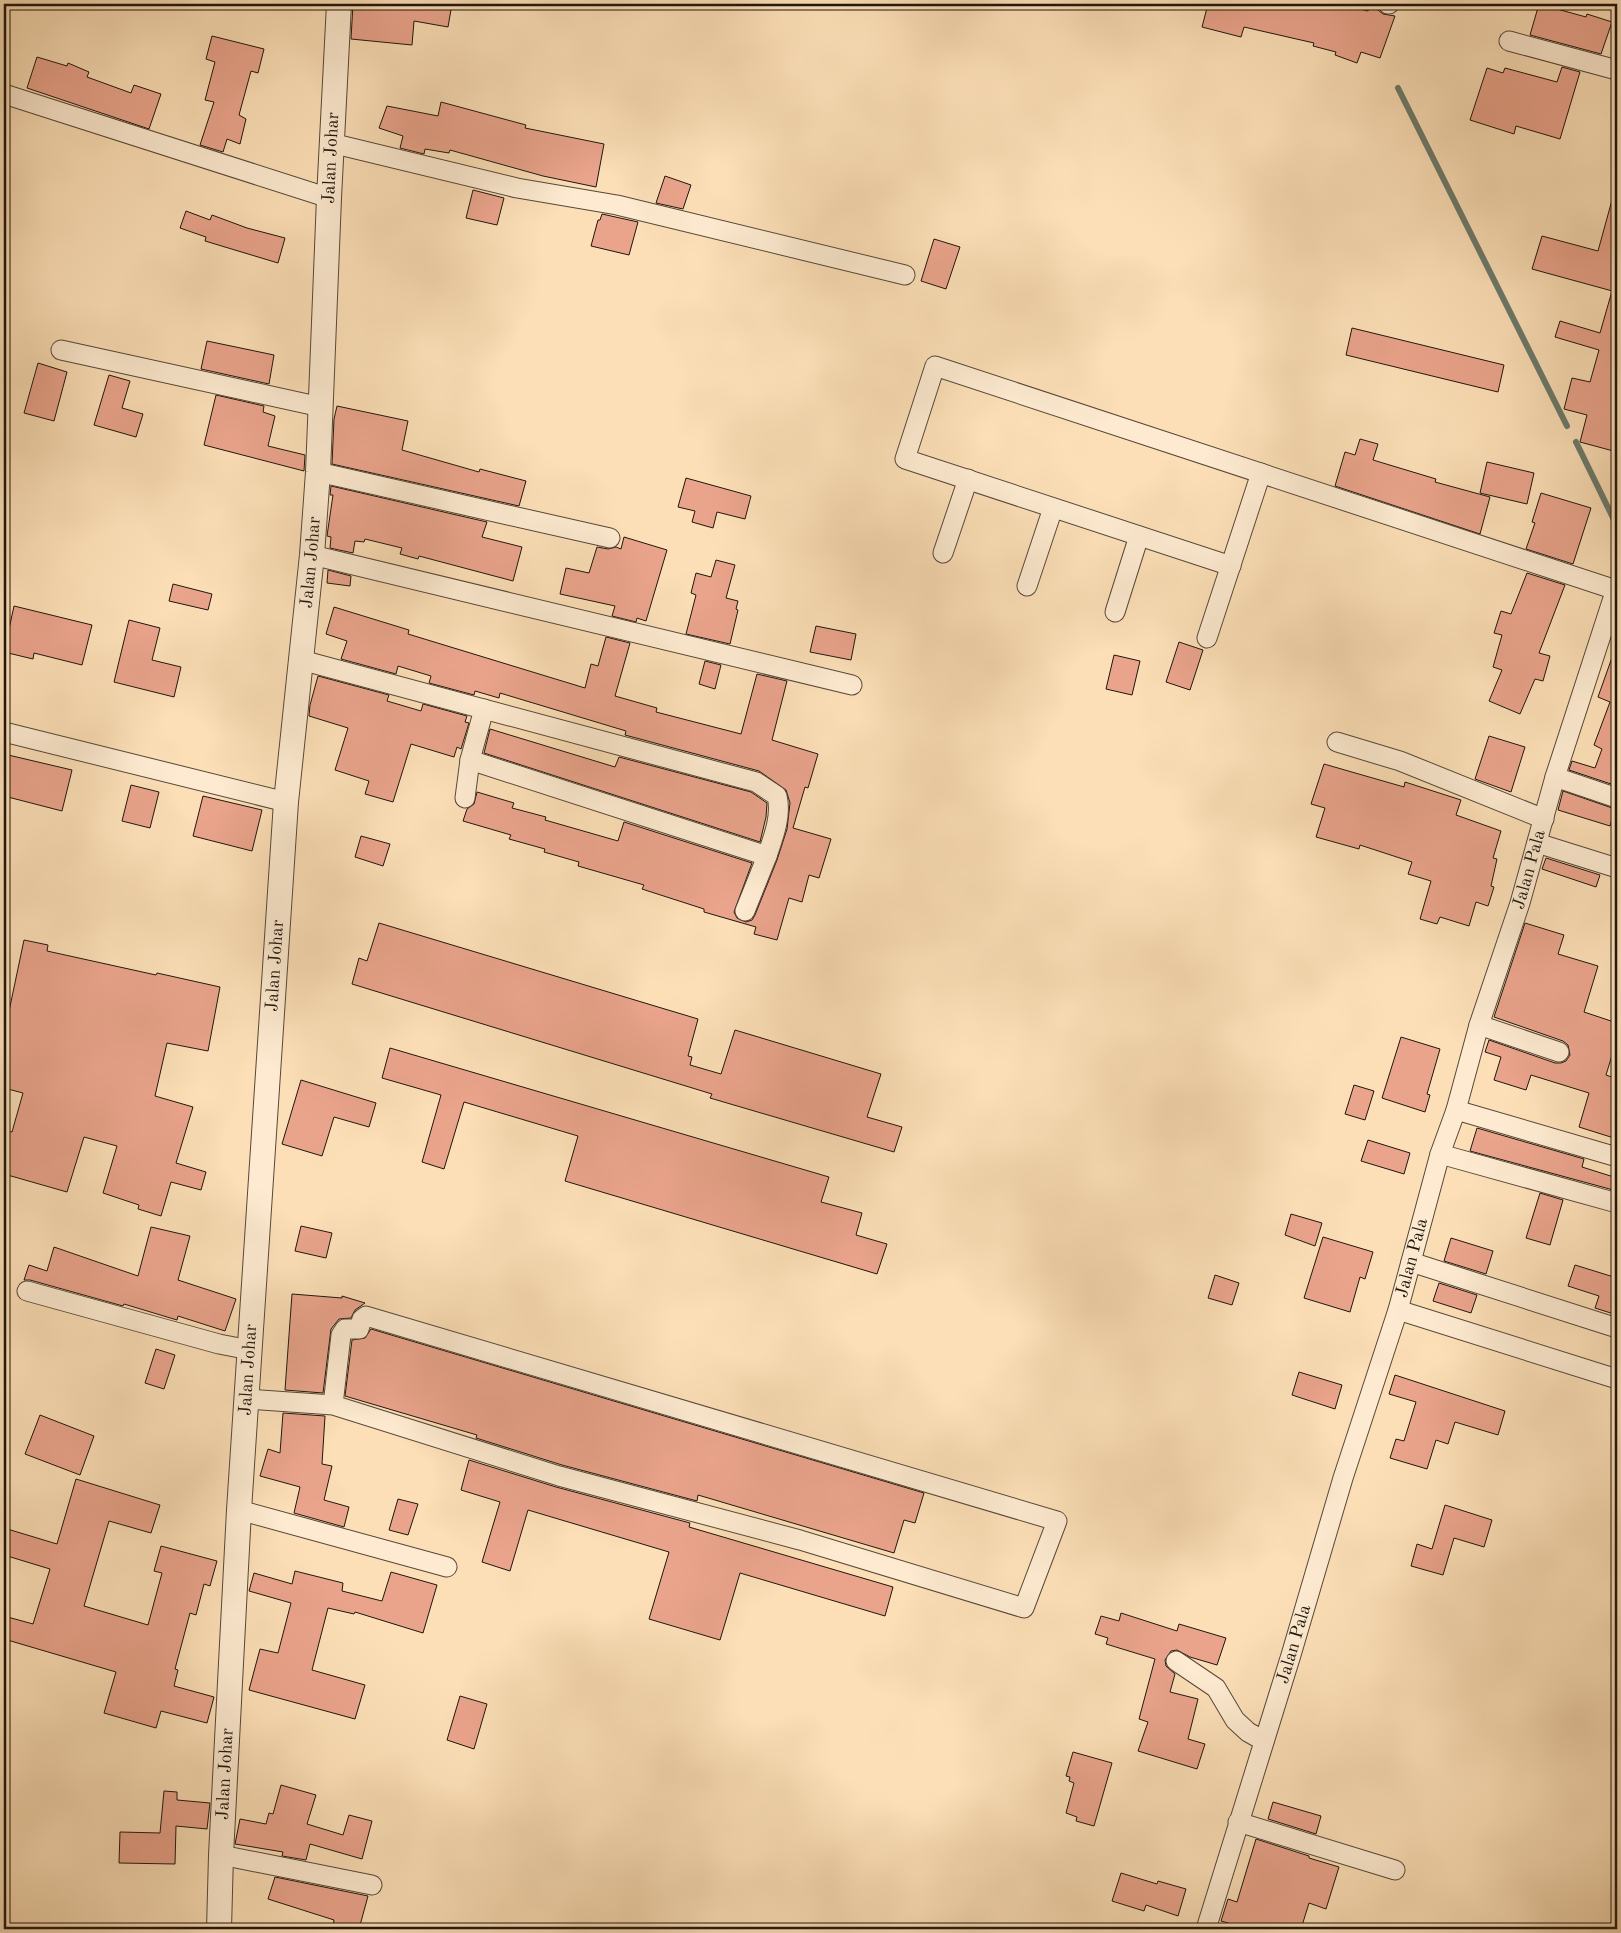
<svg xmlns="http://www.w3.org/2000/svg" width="1621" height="1933" font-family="'Old Standard TT',serif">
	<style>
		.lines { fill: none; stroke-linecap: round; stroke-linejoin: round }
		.stream { stroke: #6c7a6c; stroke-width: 6 }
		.building { fill: #eaa48c; stroke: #1e160d }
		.minor-casing { stroke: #564838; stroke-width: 21 }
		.tertiary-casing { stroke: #564838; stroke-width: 26 }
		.minor { stroke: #fdead0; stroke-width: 19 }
		.tertiary { stroke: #fdead0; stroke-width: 24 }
		.labels { text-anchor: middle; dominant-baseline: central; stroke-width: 4; stroke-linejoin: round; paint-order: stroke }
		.street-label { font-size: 18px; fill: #1e160d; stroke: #fdead0 }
	</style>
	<rect width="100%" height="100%" fill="#fcdfb7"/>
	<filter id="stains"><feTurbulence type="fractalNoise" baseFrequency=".004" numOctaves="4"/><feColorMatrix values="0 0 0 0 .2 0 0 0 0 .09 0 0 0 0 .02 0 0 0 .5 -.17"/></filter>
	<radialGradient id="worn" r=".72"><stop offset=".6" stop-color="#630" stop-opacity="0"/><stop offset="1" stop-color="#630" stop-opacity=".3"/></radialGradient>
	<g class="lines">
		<g class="stream">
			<path d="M 1398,88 L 1567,426"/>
			<path d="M 1576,442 L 1617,526"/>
		</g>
	</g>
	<g class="building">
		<path d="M 353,4 L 452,4 L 448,27 L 414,21 L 412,45 L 351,39 Z"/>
		<path d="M 1208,4 L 1233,4 L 1252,9 L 1253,4 L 1340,4 L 1368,11 L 1370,7 L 1378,10 L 1383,14 L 1395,16 L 1380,58 L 1361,52 L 1357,63 L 1335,55 L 1336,52 L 1313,46 L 1314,43 L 1244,27 L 1241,37 L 1202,27 Z"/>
		<path d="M 1539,4 L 1586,17 L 1587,14 L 1612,22 L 1601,54 L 1530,35 Z"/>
		<path d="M 212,36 L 264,49 L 258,73 L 251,71 L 239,115 L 246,119 L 240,144 L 227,139 L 223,152 L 200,145 L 214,102 L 205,100 L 215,62 L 206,59 Z"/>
		<path d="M 37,57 L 67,66 L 68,63 L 89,72 L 87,77 L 131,93 L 134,85 L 161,94 L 149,129 L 27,88 Z"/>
		<path d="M 1562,67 L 1580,72 L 1560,139 L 1516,126 L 1514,134 L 1470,120 L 1487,68 L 1503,73 L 1505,68 L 1557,82 Z"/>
		<path d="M 441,102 L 526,125 L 525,128 L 604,144 L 596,187 L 543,176 L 450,150 L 449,153 L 425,149 L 424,154 L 400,148 L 403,136 L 379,128 L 387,106 L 438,116 Z"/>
		<path d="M 665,176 L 691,185 L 683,209 L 656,203 Z"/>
		<path d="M 473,190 L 504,198 L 497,225 L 466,218 Z"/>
		<path d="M 1612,200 L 1617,201 L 1617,452 L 1580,442 L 1587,415 L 1564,409 L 1572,378 L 1590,382 L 1599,350 L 1555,337 L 1560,321 L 1600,333 L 1612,291 L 1616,292 L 1532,269 L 1542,236 L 1598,251 Z"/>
		<path d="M 186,211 L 210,220 L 212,215 L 247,228 L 285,238 L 278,263 L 205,241 L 206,237 L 180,228 Z"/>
		<path d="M 602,214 L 638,222 L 629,255 L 591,246 L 598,220 L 600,220 Z"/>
		<path d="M 934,239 L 960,247 L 946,289 L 921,281 Z"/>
		<path d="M 1352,328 L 1504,365 L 1498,392 L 1346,355 Z"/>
		<path d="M 207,341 L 274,355 L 269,384 L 201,369 Z"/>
		<path d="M 38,363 L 67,372 L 54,421 L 24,413 Z"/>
		<path d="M 109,375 L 130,381 L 122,408 L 143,414 L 136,437 L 94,425 Z"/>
		<path d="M 216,395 L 264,406 L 263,412 L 275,416 L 268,446 L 305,455 L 304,471 L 204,445 Z"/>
		<path d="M 337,406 L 408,421 L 402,450 L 479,472 L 480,469 L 526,481 L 519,506 L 332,464 L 334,419 Z"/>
		<path d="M 1360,439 L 1378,444 L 1373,460 L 1436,479 L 1435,482 L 1490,497 L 1480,534 L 1335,486 L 1345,452 L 1355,455 Z"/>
		<path d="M 1487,462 L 1534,473 L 1527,504 L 1480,493 Z"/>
		<path d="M 686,478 L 751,496 L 745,519 L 717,512 L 713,528 L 692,522 L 695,511 L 678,507 Z"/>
		<path d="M 331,486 L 487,522 L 482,537 L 522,547 L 513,581 L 419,556 L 418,559 L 400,554 L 402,548 L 365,539 L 364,542 L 355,541 L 353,553 L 330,548 L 331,537 L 327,536 L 333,495 L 330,495 Z"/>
		<path d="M 1541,493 L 1591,508 L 1573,564 L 1526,549 L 1535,523 L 1532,522 Z"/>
		<path d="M 624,537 L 667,550 L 646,621 L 637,618 L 636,622 L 612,616 L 615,606 L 560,594 L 566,568 L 589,573 L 597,547 L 608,549 L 616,547 L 621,549 Z"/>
		<path d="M 716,560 L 735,565 L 726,598 L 738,601 L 736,609 L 738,610 L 730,644 L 686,634 L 696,595 L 691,593 L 696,573 L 711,577 Z"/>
		<path d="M 328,570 L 351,576 L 350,586 L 327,583 Z"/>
		<path d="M 1527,573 L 1565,585 L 1539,653 L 1550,656 L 1543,681 L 1535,679 L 1520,714 L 1489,701 L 1502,670 L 1493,667 L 1502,635 L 1494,633 L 1501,611 L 1511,614 Z"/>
		<path d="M 173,584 L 212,594 L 208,610 L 169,601 Z"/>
		<path d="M 14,606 L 92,625 L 82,665 L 34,653 L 33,659 L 4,652 Z"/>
		<path d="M 334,607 L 409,630 L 408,634 L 585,688 L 591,664 L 598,666 L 606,637 L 630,643 L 615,696 L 657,708 L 656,712 L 741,734 L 757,674 L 787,681 L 772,740 L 818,754 L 808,788 L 805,787 L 793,828 L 831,839 L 819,878 L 809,875 L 802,902 L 789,898 L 777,940 L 754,934 L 756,927 L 704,912 L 704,909 L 642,889 L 644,885 L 578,866 L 579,862 L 544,852 L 545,849 L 509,839 L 511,835 L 463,821 L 467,809 L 474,804 L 477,792 L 514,803 L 512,808 L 546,817 L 545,820 L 618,841 L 624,822 L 752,863 L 734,912 L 737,918 L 746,922 L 752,920 L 755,915 L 777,860 L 787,829 L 790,803 L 786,790 L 759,771 L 625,735 L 626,731 L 500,693 L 499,698 L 475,691 L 474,695 L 429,683 L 431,676 L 398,666 L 396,674 L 341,659 L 347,641 L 326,634 Z"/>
		<path d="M 129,620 L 160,628 L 152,660 L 181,667 L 174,697 L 114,682 Z"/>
		<path d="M 816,626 L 856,634 L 851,660 L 810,652 Z"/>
		<path d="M 1179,642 L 1203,650 L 1190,690 L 1166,682 Z"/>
		<path d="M 1615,649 L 1617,649 L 1617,786 L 1569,770 L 1572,761 L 1595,768 L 1602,749 L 1594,745 L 1610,702 L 1598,697 Z"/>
		<path d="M 1114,655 L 1140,661 L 1132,695 L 1106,689 Z"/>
		<path d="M 705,661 L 721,665 L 715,689 L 699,684 Z"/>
		<path d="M 318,676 L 389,695 L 387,701 L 421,711 L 423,704 L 467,716 L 465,722 L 469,723 L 461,749 L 457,747 L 454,757 L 411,744 L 393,802 L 365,794 L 369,781 L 335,770 L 348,728 L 309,716 L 310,705 Z"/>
		<path d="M 490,729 L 615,767 L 619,757 L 751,792 L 767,803 L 766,817 L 760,842 L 484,753 Z"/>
		<path d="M 1489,736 L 1525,747 L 1511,792 L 1475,779 Z"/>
		<path d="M 4,754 L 72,770 L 62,811 L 4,796 Z"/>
		<path d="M 1324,764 L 1404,787 L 1405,782 L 1461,800 L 1456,815 L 1501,831 L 1493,858 L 1497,859 L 1491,886 L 1494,887 L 1488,906 L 1476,902 L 1469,926 L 1440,917 L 1437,924 L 1420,919 L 1431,881 L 1408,874 L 1412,862 L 1360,845 L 1359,849 L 1316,837 L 1325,808 L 1311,804 Z"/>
		<path d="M 131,785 L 159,792 L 150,828 L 122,821 Z"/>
		<path d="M 1563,791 L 1615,809 L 1610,826 L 1558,810 Z"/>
		<path d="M 203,796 L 262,810 L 252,851 L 193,836 Z"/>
		<path d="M 361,836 L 390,844 L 383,866 L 355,857 Z"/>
		<path d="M 1546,858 L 1600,875 L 1596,887 L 1542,869 Z"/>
		<path d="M 379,923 L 698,1019 L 688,1056 L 692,1057 L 690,1065 L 721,1074 L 735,1030 L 881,1074 L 867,1117 L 902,1127 L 894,1152 L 710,1098 L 712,1094 L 352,984 L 359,958 L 367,961 Z"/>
		<path d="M 1525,923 L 1564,935 L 1558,954 L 1598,966 L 1584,1012 L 1617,1023 L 1617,1039 L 1606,1075 L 1617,1079 L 1617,1139 L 1579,1127 L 1589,1093 L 1531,1075 L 1526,1090 L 1494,1080 L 1501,1057 L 1485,1052 L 1489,1040 L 1555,1063 L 1561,1063 L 1566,1061 L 1570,1055 L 1568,1045 L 1563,1041 L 1494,1017 Z"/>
		<path d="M 24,940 L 48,945 L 47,951 L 156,975 L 157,973 L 220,987 L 208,1051 L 167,1043 L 155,1096 L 193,1107 L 176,1163 L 206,1172 L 201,1190 L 171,1182 L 161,1216 L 138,1209 L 139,1205 L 103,1193 L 117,1146 L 84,1137 L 67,1192 L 4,1174 L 4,1130 L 12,1132 L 23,1093 L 4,1088 L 4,1035 Z"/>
		<path d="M 1401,1037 L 1440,1049 L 1427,1094 L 1430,1095 L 1425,1112 L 1382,1098 Z"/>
		<path d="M 390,1048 L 829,1177 L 821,1202 L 862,1213 L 856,1235 L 887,1244 L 877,1274 L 565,1181 L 578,1136 L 464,1102 L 444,1169 L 422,1162 L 441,1095 L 382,1078 Z"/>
		<path d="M 301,1080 L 376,1103 L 369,1127 L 334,1117 L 322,1156 L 282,1144 Z"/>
		<path d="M 1354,1085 L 1374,1091 L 1365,1120 L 1345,1114 Z"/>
		<path d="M 1477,1128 L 1584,1159 L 1582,1167 L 1617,1178 L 1617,1191 L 1470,1151 Z"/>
		<path d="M 1368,1140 L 1410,1153 L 1404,1174 L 1361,1161 Z"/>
		<path d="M 1540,1193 L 1563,1200 L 1550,1245 L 1526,1238 Z"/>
		<path d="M 1291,1214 L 1322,1223 L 1315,1246 L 1285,1235 Z"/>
		<path d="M 301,1226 L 332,1233 L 326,1258 L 295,1251 Z"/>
		<path d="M 151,1227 L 190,1236 L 178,1280 L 236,1299 L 225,1331 L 178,1316 L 177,1320 L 124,1304 L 123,1306 L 30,1280 L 24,1280 L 29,1265 L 47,1271 L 54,1247 L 138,1276 Z"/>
		<path d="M 1323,1237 L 1373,1252 L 1365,1279 L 1360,1277 L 1350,1312 L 1304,1298 Z"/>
		<path d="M 1451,1238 L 1493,1251 L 1486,1274 L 1444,1261 Z"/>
		<path d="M 1575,1265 L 1617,1278 L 1617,1315 L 1595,1308 L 1599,1296 L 1568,1286 Z"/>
		<path d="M 1215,1275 L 1239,1283 L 1232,1305 L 1208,1298 Z"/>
		<path d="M 1439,1283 L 1477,1295 L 1471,1313 L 1433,1301 Z"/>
		<path d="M 292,1294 L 342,1298 L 342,1296 L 365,1303 L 355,1310 L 351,1318 L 339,1319 L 331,1329 L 323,1393 L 285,1390 Z"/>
		<path d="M 371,1329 L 924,1493 L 915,1523 L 904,1520 L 894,1553 L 698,1495 L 697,1501 L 562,1465 L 476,1438 L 477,1435 L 345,1396 L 352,1340 L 365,1338 Z"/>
		<path d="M 156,1349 L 175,1355 L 164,1389 L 145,1383 Z"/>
		<path d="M 1299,1372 L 1342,1385 L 1335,1409 L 1292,1395 Z"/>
		<path d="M 1395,1375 L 1505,1411 L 1498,1435 L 1455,1422 L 1448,1444 L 1436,1440 L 1427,1469 L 1390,1458 L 1396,1439 L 1404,1441 L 1416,1402 L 1389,1394 Z"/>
		<path d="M 283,1413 L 325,1416 L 322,1464 L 332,1466 L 324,1500 L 349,1507 L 344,1527 L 294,1513 L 300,1487 L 260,1476 L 268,1449 L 280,1453 Z"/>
		<path d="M 40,1415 L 94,1436 L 80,1475 L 25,1454 Z"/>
		<path d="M 469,1460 L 556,1487 L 690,1523 L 689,1527 L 893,1587 L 885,1616 L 740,1573 L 720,1640 L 649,1619 L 669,1552 L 528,1510 L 510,1571 L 482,1562 L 500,1502 L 461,1490 Z"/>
		<path d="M 76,1479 L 160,1505 L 151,1533 L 109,1521 L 84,1606 L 148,1625 L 162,1573 L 154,1571 L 161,1546 L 217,1561 L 210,1586 L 204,1584 L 196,1615 L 190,1613 L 175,1669 L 178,1670 L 174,1686 L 214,1697 L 207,1723 L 161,1711 L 156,1728 L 104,1713 L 116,1672 L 4,1639 L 4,1616 L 33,1624 L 50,1569 L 4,1555 L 4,1528 L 57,1544 Z"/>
		<path d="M 398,1499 L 418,1504 L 408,1535 L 389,1530 Z"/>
		<path d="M 1445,1505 L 1492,1520 L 1484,1547 L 1454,1538 L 1443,1575 L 1411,1566 L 1417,1544 L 1432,1549 Z"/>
		<path d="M 295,1571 L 343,1583 L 342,1591 L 382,1601 L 391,1572 L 437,1585 L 423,1633 L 355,1612 L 354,1614 L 328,1608 L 312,1670 L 365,1685 L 355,1719 L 249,1690 L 260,1649 L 278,1653 L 291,1603 L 249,1591 L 254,1573 L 292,1584 Z"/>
		<path d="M 1121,1613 L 1177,1631 L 1179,1624 L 1226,1638 L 1217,1665 L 1190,1657 L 1177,1650 L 1171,1651 L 1165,1660 L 1166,1666 L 1175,1674 L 1170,1692 L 1198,1699 L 1188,1739 L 1205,1744 L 1197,1769 L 1138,1751 L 1148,1722 L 1139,1719 L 1155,1659 L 1106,1644 L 1108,1638 L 1095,1634 L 1101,1616 L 1119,1621 Z"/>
		<path d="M 460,1696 L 487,1704 L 474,1749 L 447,1740 Z"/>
		<path d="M 1073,1752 L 1112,1763 L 1094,1826 L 1076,1821 L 1077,1817 L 1066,1813 L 1074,1783 L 1069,1781 L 1070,1777 L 1066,1776 Z"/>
		<path d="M 281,1785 L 316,1795 L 307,1824 L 343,1835 L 349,1815 L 372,1821 L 362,1859 L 310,1844 L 306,1860 L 282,1856 L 283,1852 L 235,1844 L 240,1819 L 266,1824 L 269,1813 L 273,1814 Z"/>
		<path d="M 164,1791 L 177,1792 L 177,1800 L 210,1803 L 207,1829 L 176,1826 L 175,1864 L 119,1863 L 120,1832 L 160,1833 Z"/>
		<path d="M 1273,1802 L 1321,1816 L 1316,1834 L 1268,1819 Z"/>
		<path d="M 1256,1839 L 1309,1856 L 1309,1858 L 1339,1867 L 1326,1909 L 1309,1903 L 1301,1929 L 1249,1929 L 1221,1921 L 1228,1899 L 1237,1902 Z"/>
		<path d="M 1121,1873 L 1157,1884 L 1158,1881 L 1186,1889 L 1178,1916 L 1146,1905 L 1144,1911 L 1112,1901 Z"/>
		<path d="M 275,1877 L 368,1896 L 359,1929 L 343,1929 L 333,1926 L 334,1920 L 268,1899 Z"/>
	</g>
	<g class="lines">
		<g class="minor-casing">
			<g id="minor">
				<path d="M 1388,4 L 1389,4"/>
				<path d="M 1509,41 L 1617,70"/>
				<path d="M 4,94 L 329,198"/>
				<path d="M 331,143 L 517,188 L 617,205 L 905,275"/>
				<path d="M 61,350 L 321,407"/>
				<path d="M 318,472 L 610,538"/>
				<path d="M 943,553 L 968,479"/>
				<path d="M 312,555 L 852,685"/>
				<path d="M 1231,566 L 905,459 L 935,366 L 1616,590"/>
				<path d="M 1027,586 L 1053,508"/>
				<path d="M 1115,612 L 1139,536"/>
				<path d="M 1207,638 L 1261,473"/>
				<path d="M 301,660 L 756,782 L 777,796 C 782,816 773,838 767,856 L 470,760"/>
				<path d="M 4,732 L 286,802"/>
				<path d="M 1337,742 L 1400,761 L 1544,819"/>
				<path d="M 1555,777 L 1617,798"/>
				<path d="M 465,798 L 470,760 L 484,709"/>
				<path d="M 1537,843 L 1617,868"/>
				<path d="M 745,911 L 767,856"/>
				<path d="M 1479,1025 L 1559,1052"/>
				<path d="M 1456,1110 L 1617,1157"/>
				<path d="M 1440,1154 L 1617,1203"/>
				<path d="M 1411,1262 L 1617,1328"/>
				<path d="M 27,1291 L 219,1344 L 250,1350"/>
				<path d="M 1398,1310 L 1617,1379"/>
				<path d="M 247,1399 L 333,1405 L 559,1476 L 800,1540 L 1024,1608 L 1057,1521 L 366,1316 L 362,1319 L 359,1329 L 345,1329 L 341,1335 L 333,1405"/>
				<path d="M 239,1510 L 447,1567"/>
				<path d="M 1176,1661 L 1216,1688 L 1235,1720 L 1248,1732 L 1264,1741"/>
				<path d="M 1238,1822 L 1395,1870"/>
				<path d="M 221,1855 L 372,1885"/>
				<path id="s1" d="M 1206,1929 L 1291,1655 L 1343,1478 L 1398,1310 L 1440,1154 L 1456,1110 L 1479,1025 L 1520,903 L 1555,777 L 1617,586"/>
			</g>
		</g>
		<g class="tertiary-casing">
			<g id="tertiary">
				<path id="s2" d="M 219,1929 L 221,1855 L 239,1510 L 286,802 L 312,555 L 318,472 L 329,198 L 339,4"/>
			</g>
		</g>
		<use href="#minor" class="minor"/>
		<use href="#tertiary" class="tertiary"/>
	</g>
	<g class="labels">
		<g class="street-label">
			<text stroke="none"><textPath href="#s2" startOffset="1775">Jalan Johar</textPath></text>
			<text stroke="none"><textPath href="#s2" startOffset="1370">Jalan Johar</textPath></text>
			<text stroke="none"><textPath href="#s1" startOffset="1108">Jalan Pala</textPath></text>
			<text stroke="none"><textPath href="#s2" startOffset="965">Jalan Johar</textPath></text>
			<text stroke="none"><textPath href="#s1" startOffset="702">Jalan Pala</textPath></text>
			<text stroke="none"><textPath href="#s2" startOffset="560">Jalan Johar</textPath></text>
			<text stroke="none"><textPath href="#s1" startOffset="298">Jalan Pala</textPath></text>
			<text stroke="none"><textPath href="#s2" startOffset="155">Jalan Johar</textPath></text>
		</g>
	</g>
	<rect width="1621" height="1933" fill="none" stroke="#fcdfb7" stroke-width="20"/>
	<rect x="5" y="5" width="1611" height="1923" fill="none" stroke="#1e160d" stroke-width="2.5"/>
	<rect x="10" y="10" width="1601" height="1913" fill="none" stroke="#1e160d"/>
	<rect width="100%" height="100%" filter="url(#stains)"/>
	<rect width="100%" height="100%" fill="url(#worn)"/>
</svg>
